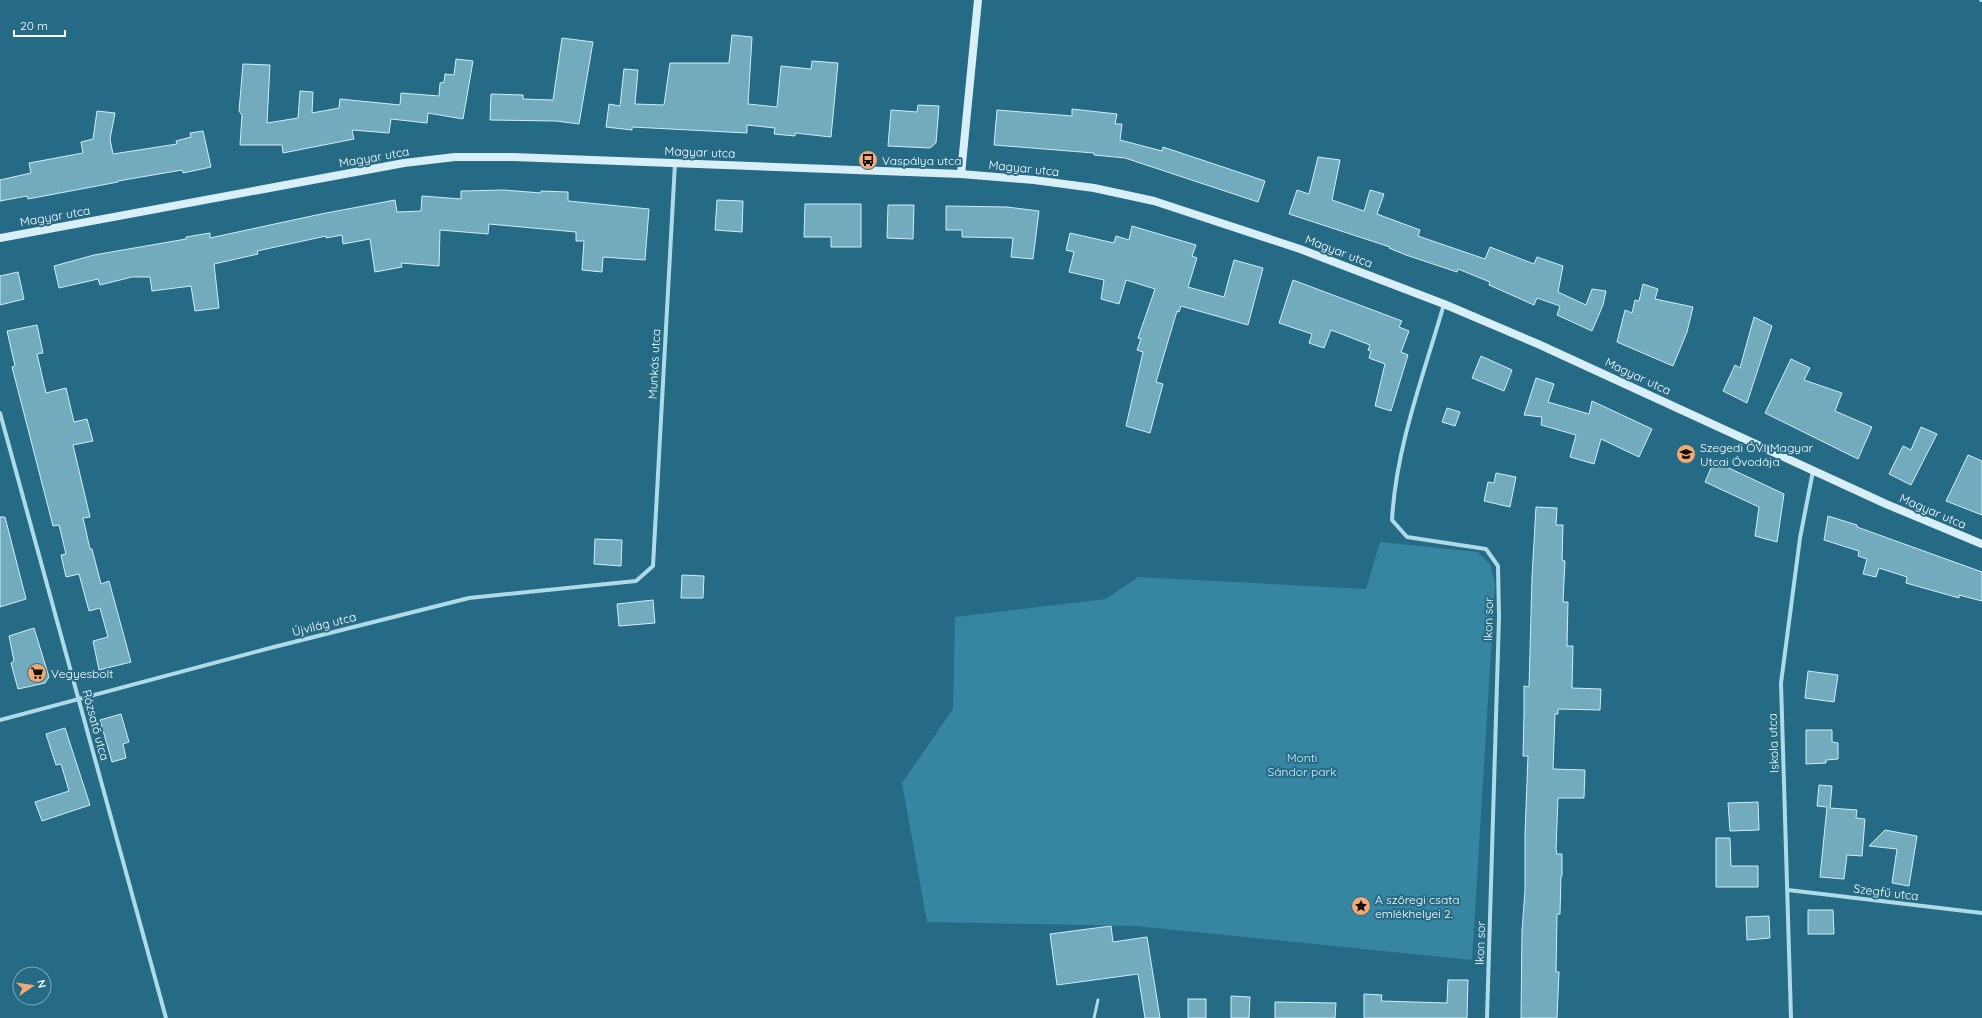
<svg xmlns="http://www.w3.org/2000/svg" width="1982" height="1018" font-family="Quicksand,sans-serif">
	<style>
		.green { fill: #3685a1 }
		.building { fill: #72aabe; stroke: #d3edf6 }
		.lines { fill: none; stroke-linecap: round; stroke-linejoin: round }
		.lane { stroke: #afdae8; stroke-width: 3 }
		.street { stroke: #afdae8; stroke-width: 4 }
		.secondary { stroke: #d9eff7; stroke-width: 8 }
		.labels { text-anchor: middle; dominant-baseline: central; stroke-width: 4; stroke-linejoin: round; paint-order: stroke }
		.street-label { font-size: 12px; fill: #fff; stroke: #256b85 }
		.poi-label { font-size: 12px; fill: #fff; stroke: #256b85; text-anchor: start }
		.park-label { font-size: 12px; fill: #d3edf6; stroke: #256b85 }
	</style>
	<rect width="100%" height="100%" fill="#256b85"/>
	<path class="green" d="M 1380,542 L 1478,552 L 1491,566 L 1495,586 L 1472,960 L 1136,926 L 927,922 L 902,783 L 953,709 L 955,617 L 1106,599 L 1138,577 L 1366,589 Z"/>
	<g class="building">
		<path d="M 732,35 L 752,37 L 748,104 L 777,107 L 781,66 L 811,69 L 812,61 L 838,63 L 831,137 L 795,133 L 795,136 L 774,134 L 775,128 L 747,125 L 747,133 L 632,127 L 632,130 L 606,127 L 609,104 L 620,106 L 624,69 L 638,70 L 635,104 L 664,105 L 670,63 L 729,63 Z"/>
		<path d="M 562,38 L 593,42 L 579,124 L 556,121 L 490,120 L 491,94 L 523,95 L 523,99 L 553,100 Z"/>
		<path d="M 456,59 L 473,61 L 463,119 L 428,113 L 427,123 L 391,119 L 389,133 L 352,130 L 354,139 L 283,153 L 282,145 L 240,145 L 242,115 L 239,111 L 243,64 L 270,65 L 267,123 L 298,118 L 300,91 L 313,92 L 312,113 L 339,108 L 340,99 L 400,105 L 401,93 L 439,96 L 440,83 L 444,82 L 445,74 L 454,75 Z"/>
		<path d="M 918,105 L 939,106 L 936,143 L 930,148 L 888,146 L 891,110 L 917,112 Z"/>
		<path d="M 1072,109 L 1117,114 L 1115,124 L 1122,124 L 1120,140 L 1162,151 L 1163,147 L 1265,181 L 1258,202 L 1125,158 L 1094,155 L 1094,153 L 994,145 L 997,110 L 1072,116 Z"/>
		<path d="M 97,111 L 115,113 L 110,139 L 113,154 L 177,144 L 176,141 L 191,137 L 190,133 L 203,131 L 211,167 L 183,173 L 182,170 L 118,181 L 118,182 L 28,199 L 27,196 L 0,201 L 0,180 L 31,173 L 29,163 L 83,153 L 81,142 L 93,139 Z"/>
		<path d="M 1318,157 L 1340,160 L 1332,200 L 1364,211 L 1370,190 L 1384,194 L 1377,214 L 1420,230 L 1418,236 L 1485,259 L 1490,247 L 1534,264 L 1537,257 L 1563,266 L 1558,292 L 1586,305 L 1592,289 L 1606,291 L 1603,305 L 1592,331 L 1557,315 L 1560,306 L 1537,298 L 1534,305 L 1489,285 L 1490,282 L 1458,269 L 1457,272 L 1406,255 L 1389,248 L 1390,247 L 1289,214 L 1297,190 L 1309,194 Z"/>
		<path d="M 504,190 L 541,193 L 541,191 L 568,192 L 568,201 L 649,209 L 645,260 L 603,257 L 602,272 L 582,270 L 584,241 L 576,241 L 576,232 L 489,224 L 488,234 L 440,230 L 439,266 L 401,263 L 402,267 L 375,272 L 370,239 L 343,244 L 342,235 L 326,238 L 326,236 L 257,251 L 258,254 L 214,264 L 219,308 L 195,311 L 191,286 L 152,291 L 150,277 L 132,277 L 100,285 L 98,279 L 59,288 L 54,266 L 94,255 L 186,239 L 186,237 L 210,233 L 210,238 L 321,214 L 395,200 L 397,212 L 421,211 L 422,196 L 461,199 L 461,191 Z"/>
		<path d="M 717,200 L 743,201 L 742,232 L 715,230 Z"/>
		<path d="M 805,204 L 861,204 L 861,247 L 831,247 L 831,237 L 804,237 Z"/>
		<path d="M 888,205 L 914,205 L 913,239 L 887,238 Z"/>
		<path d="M 946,206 L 1007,207 L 1039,211 L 1033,259 L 1011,257 L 1013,238 L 962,237 L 962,230 L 946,230 Z"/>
		<path d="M 1132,226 L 1196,245 L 1192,256 L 1197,258 L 1188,287 L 1224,297 L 1234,260 L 1263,268 L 1248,325 L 1181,306 L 1179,312 L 1177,311 L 1156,382 L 1163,384 L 1150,433 L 1126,426 L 1143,352 L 1137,350 L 1141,339 L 1138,338 L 1155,289 L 1126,280 L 1119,304 L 1101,299 L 1104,280 L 1069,272 L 1074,252 L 1066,250 L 1070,233 L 1114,243 L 1116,236 L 1129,240 Z"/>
		<path d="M 18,272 L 24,299 L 0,305 L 0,276 Z"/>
		<path d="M 1293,280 L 1402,321 L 1399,327 L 1409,331 L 1401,352 L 1408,355 L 1391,411 L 1375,406 L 1385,364 L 1369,358 L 1371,351 L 1368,350 L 1370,345 L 1331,330 L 1324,348 L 1309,343 L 1312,334 L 1279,323 Z"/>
		<path d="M 1643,284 L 1658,289 L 1655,299 L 1693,307 L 1687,332 L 1673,366 L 1617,342 L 1625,310 L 1632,313 L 1635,300 L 1639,301 Z"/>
		<path d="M 1754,317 L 1772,326 L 1747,403 L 1723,391 L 1735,365 L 1740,368 Z"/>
		<path d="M 37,325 L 43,353 L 37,354 L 46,393 L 66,388 L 74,422 L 87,419 L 93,441 L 73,445 L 90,517 L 83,518 L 90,549 L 92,549 L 101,584 L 109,581 L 131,662 L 99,670 L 93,641 L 108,637 L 100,608 L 89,611 L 79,574 L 66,577 L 61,555 L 66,554 L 59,525 L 53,526 L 12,367 L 15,366 L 7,331 Z"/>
		<path d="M 1481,356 L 1512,370 L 1504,391 L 1472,378 Z"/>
		<path d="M 1791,359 L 1810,368 L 1804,380 L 1842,393 L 1835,411 L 1872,427 L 1858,459 L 1765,413 Z"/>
		<path d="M 1536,378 L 1554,384 L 1548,402 L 1589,414 L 1592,401 L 1652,429 L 1639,457 L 1601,439 L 1594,464 L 1570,457 L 1576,435 L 1541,425 L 1542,417 L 1524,415 Z"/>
		<path d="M 1447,408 L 1460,412 L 1455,426 L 1442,422 Z"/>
		<path d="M 1921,427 L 1937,434 L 1911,485 L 1889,474 L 1903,446 L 1911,450 Z"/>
		<path d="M 1968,455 L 1982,461 L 1982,515 L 1946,501 Z"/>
		<path d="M 1714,461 L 1784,494 L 1777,542 L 1755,536 L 1759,507 L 1705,482 Z"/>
		<path d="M 1496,473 L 1516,477 L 1510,507 L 1484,501 L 1488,482 L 1494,483 Z"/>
		<path d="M 1536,507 L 1557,508 L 1556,525 L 1563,525 L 1562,560 L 1565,561 L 1563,602 L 1568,602 L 1567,646 L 1573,646 L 1572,688 L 1601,689 L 1600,710 L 1558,709 L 1558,714 L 1555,714 L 1553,769 L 1585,770 L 1584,798 L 1558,798 L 1556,849 L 1557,854 L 1562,854 L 1562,876 L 1561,876 L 1560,914 L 1557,914 L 1556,972 L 1559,972 L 1557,1018 L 1521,1018 L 1522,931 L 1525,890 L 1525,834 L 1528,756 L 1523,756 L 1524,713 L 1524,686 L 1529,687 L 1532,577 Z"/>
		<path d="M 1828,516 L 1857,525 L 1857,527 L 1982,572 L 1982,601 L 1959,595 L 1959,598 L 1906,583 L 1907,577 L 1879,568 L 1876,577 L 1863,574 L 1867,559 L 1858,556 L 1859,551 L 1824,540 Z"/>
		<path d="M 0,517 L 5,517 L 26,599 L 0,607 Z"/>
		<path d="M 595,539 L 622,540 L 621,566 L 594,564 Z"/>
		<path d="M 682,575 L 704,576 L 703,598 L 681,598 Z"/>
		<path d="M 653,600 L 655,623 L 619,626 L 617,604 Z"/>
		<path d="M 34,628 L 49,677 L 45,683 L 18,689 L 11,663 L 14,661 L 9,636 Z"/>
		<path d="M 1808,671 L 1838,675 L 1834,702 L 1805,698 Z"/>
		<path d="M 121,714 L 129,742 L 123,744 L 126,758 L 112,762 L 100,720 Z"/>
		<path d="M 65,728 L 90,805 L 42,821 L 35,802 L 69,791 L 61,764 L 56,765 L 46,734 Z"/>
		<path d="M 1806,730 L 1832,730 L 1832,742 L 1838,743 L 1838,759 L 1826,760 L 1826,763 L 1806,764 Z"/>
		<path d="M 1819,785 L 1832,786 L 1830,808 L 1857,810 L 1856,818 L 1865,819 L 1862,856 L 1847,855 L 1844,879 L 1820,877 L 1827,807 L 1817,806 Z"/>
		<path d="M 1758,802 L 1759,830 L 1730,831 L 1728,803 Z"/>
		<path d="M 1885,830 L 1917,836 L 1909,886 L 1892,883 L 1897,849 L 1869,846 Z"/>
		<path d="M 1716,838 L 1730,838 L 1731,866 L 1758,866 L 1758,887 L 1716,887 Z"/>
		<path d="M 1808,910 L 1833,910 L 1834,934 L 1808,934 Z"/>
		<path d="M 1769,916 L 1770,938 L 1747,940 L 1746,917 Z"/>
		<path d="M 1111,926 L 1113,942 L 1147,937 L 1160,1018 L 1145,1018 L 1138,974 L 1057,985 L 1050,934 Z"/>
		<path d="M 1448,980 L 1468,980 L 1467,1018 L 1364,1018 L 1364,994 L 1382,995 L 1381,1001 L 1447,1003 Z"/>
		<path d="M 1231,996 L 1250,997 L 1249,1018 L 1231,1018 Z"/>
		<rect x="1188" y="999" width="18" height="19"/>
		<path d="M 1275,1002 L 1336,1003 L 1335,1018 L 1275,1018 Z"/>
	</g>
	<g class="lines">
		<path class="lane" d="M 1094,1018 L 1098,1000"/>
		<g class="street">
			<path d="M 1981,0 L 1982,0"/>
			<path d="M 1444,304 C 1424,374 1396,446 1392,520 L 1407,537 L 1486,549 L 1498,566 L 1499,617 L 1487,1018"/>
			<path d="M 0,413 L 166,1018"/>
			<path d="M 0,720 L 270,648 L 469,598 L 636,581 L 653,566 L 675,163"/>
			<path d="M 1788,890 L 1982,913"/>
			<path d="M 1791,1018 L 1781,683 L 1800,538 L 1813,471"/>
		</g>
		<g class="secondary">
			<path d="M 961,174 L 978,0"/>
			<path d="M 0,238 L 404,163 L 455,157 L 513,157 L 961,174 L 1034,180 L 1094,188 L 1154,201 L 1300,249 L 1444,304 L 1538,344 L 1886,504 L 1982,544"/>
		</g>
	</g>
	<defs>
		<g id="bus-disc" transform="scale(1)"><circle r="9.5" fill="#f2a973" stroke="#256b85"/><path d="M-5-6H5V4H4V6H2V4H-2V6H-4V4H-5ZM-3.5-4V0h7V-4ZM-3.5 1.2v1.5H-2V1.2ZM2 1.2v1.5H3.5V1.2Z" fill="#111"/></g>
		<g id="school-disc" transform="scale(1)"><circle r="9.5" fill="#f2a973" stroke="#256b85"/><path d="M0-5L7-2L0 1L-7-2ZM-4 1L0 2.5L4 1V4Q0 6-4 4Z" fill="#111"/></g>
		<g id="supermarket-disc" transform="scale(1)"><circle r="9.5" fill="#f2a973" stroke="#256b85"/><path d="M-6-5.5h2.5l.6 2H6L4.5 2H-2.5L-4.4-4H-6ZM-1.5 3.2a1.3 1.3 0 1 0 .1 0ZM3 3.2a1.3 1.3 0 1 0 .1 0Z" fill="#111"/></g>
		<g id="sight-disc" transform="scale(1)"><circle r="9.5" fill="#f2a973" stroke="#256b85"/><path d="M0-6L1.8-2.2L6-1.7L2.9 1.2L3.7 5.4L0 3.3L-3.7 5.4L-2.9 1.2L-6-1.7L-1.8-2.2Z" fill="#111"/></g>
	</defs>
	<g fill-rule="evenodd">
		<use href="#bus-disc" x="868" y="160"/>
		<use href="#school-disc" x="1686" y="454"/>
		<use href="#supermarket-disc" x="37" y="673"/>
		<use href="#sight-disc" x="1361" y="906"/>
	</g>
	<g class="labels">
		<g class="street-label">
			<text transform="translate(700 152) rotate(2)">Magyar utca</text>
			<text transform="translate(374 157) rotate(-10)">Magyar utca</text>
			<text transform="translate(1024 168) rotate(6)">Magyar utca</text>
			<text transform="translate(55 216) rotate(-10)">Magyar utca</text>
			<text transform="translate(1339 251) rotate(21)">Magyar utca</text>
			<text transform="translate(654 364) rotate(-87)">Munkás utca</text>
			<text transform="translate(1638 376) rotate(25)">Magyar utca</text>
			<text transform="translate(1933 511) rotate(23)">Magyar utca</text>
			<text transform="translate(1488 619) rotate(-89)">Ikon sor</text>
			<text transform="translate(324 624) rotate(-14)">Újvilág utca</text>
			<text transform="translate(96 725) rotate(75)">Rózsatő utca</text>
			<text transform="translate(1773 743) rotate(-92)">Iskola utca</text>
			<text transform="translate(1886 892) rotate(7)">Szegfű utca</text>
			<text transform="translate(1480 943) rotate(-88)">Ikon sor</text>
		</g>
		<g class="poi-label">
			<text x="882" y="160">Vaspálya utca</text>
			<text x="1700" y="447">Szegedi ÓVI Magyar<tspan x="1700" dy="14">Utcai Óvodája</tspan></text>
			<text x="51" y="673">Vegyesbolt</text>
			<text x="1375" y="899">A szőregi csata<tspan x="1375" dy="14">emlékhelyei 2.</tspan></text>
		</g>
		<g class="park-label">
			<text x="1302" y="757">Monti<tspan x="1302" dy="14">Sándor park</tspan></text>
		</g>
	</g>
	<g transform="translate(32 986) rotate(77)"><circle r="19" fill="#256b85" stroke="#7ca6b6"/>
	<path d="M0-3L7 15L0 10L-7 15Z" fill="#f2a973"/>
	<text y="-6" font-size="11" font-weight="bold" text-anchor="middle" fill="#ffffff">N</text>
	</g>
	<path d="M14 30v6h51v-6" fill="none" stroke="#ffffff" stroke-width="2"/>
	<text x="20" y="30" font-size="12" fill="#ffffff" stroke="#256b85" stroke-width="3" paint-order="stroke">20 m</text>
</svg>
